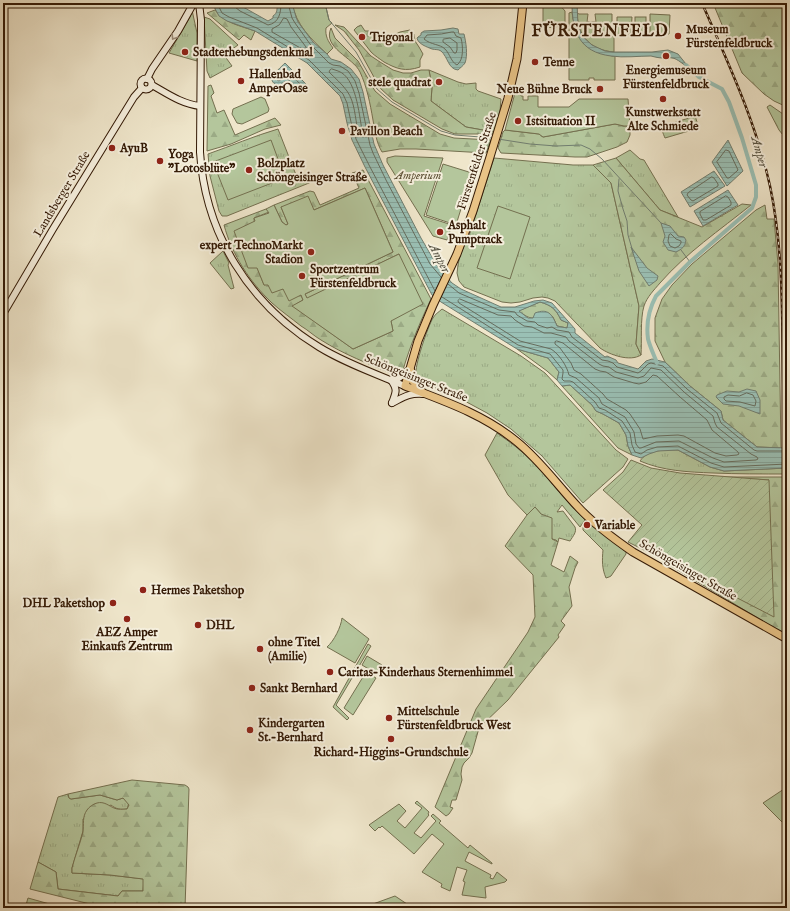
<svg xmlns="http://www.w3.org/2000/svg" width="790" height="911" font-family="'IM FELL English',serif">
	<style>
		.grass { fill: url(#grass-tufts); stroke: #747050 }
		.forest { fill: url(#forest-firs); stroke: #747050 }
		.park { fill: #b4c69c; stroke: #747050 }
		.garden { fill: url(#garden-furrows); stroke: #747050 }
		.water { fill: url(#water-rules); stroke: #717d6f; fill-rule: evenodd }
		.lines { fill: none; stroke-linecap: round; stroke-linejoin: round }
		.shore { stroke: #666c5d; stroke-width: 1 }
		.stream { stroke: #717d6f; stroke-width: 1 }
		.canal { stroke: #9ac0b5; stroke-width: 4 }
		.secondary-casing { stroke: #331905; stroke-width: 8 }
		.primary-casing { stroke: #331905; stroke-width: 9 }
		.secondary { stroke: #f5efdd; stroke-width: 6 }
		.primary { stroke: #e8c386; stroke-width: 7 }
		.rail-casing { stroke: #331905; stroke-width: 2.5 }
		.rail { stroke: #f5efdd; stroke-width: 1; stroke-dasharray: 3; stroke-linecap: butt }
		.oneway { stroke: #9e8f7c }
		.poi-dot { fill: #8f2418; stroke: #f5efdd; stroke-width: 1.5 }
		.labels { text-anchor: middle; dominant-baseline: central; stroke-width: 4; stroke-linejoin: round; paint-order: stroke }
		.poi-label { font-size: 12px; font-weight: bold; fill: #331905; stroke: #f5efdd; text-anchor: start }
		.street-label { font-size: 12px; fill: #331905; stroke: #f5efdd }
		.park-label { font-size: 12px; font-style: italic; fill: #5a4d32; stroke: #f5efdd }
		.water-label { font-size: 13px; font-style: italic; fill: #575343; stroke: #f5efdd }
		.district-label { font-size: 16px; font-weight: bold; letter-spacing: 1px; fill: #331905; stroke: #f5efdd }
	</style>
	<defs>
		<pattern id="grass-tufts" width="24" height="20" patternUnits="userSpaceOnUse"><rect width="24" height="20" fill="#b4c69c"/><path d="M3 7l-1-3M5 7V3M7 7l1-3M15 17l-1-3M17 17v-4M19 17l1-3" fill="none" stroke="#9baa85"/></pattern>
		<pattern id="forest-firs" width="22" height="20" patternUnits="userSpaceOnUse"><rect width="22" height="20" fill="#b4c69c"/><path d="M5 1l3.5 6h-7zM16 11l3.5 6h-7z" fill="#9baa85"/></pattern>
		<pattern id="garden-furrows" width="10" height="10" patternUnits="userSpaceOnUse"><rect width="10" height="10" fill="#b4c69c"/><path d="M-1 1l2-2M0 10L10 0M9 11l2-2" fill="none" stroke="#9baa85"/></pattern>
		<pattern id="water-rules" width="6" height="5" patternUnits="userSpaceOnUse"><rect width="6" height="5" fill="#9ac0b5"/><path d="M0 2.5h6" fill="none" stroke="#85a49a"/></pattern>
	</defs>
	<rect width="100%" height="100%" fill="#efe6cb"/>
	<filter id="stains"><feTurbulence type="fractalNoise" baseFrequency=".005" numOctaves="4"/><feColorMatrix values="0 0 0 0 .2 0 0 0 0 .09 0 0 0 0 .02 0 0 0 .5 -.17"/></filter>
	<radialGradient id="worn" r=".72"><stop offset=".6" stop-color="#630" stop-opacity="0"/><stop offset="1" stop-color="#630" stop-opacity=".3"/></radialGradient>
	<g class="grass">
		<path d="M 192,10 L 197,33 L 197,61 L 169,53 L 190,17 L 191,14 L 190,14 Z"/>
		<path d="M 204,17 L 210,19 L 238,45 L 224,55 L 232,66 L 210,78 L 207,71 Z"/>
		<path d="M 617,17 L 632,17 L 631,34 L 617,34 Z"/>
		<rect x="635" y="17" width="11" height="18"/>
		<path d="M 429,70 L 458,82 L 466,84 L 476,83 L 476,89 L 478,91 L 501,99 L 500,111 L 494,132 L 466,127 L 431,101 L 432,87 Z"/>
		<path d="M 278,129 L 298,180 L 311,175 L 314,181 L 227,216 L 222,216 L 219,211 L 210,176 L 208,154 C 231,146 254,136 278,129 Z"/>
		<path d="M 630,150 L 640,159 L 644,160 L 678,217 L 660,210 L 616,158 Z"/>
		<path d="M 494,158 L 573,165 L 593,165 L 611,183 L 639,306 L 636,344 L 641,355 C 630,362 610,355 600,348 L 555,301 L 548,298 L 542,297 L 533,298 L 520,302 L 511,303 L 502,302 L 464,287 L 459,281 L 457,273 L 458,265 L 460,255 L 470,233 Z"/>
		<path d="M 223,251 L 229,263 L 228,265 L 234,288 L 231,289 L 210,263 Z"/>
		<path d="M 442,309 L 521,356 L 545,373 L 616,450 L 628,459 L 623,467 L 583,503 L 542,456 L 511,429 L 487,413 L 461,399 L 422,382 C 419,380 416,379 416,375 C 414,367 428,326 433,318 C 435,314 439,312 442,309 Z"/>
		<path d="M 517,349 L 548,358 L 559,372 L 557,380 L 547,371 Z"/>
		<path d="M 570,385 L 592,405 L 596,411 L 603,414 L 619,423 L 626,435 L 628,446 L 632,455 L 618,448 L 562,386 Z"/>
		<path d="M 497,433 C 510,442 522,451 533,462 C 551,481 566,502 585,520 L 580,527 L 562,505 L 557,512 L 563,511 L 575,527 C 577,532 573,536 570,541 L 559,538 L 558,542 L 556,540 L 552,539 L 541,514 L 535,507 L 527,515 L 508,495 L 485,455 Z"/>
		<path d="M 678,450 L 710,467 L 724,471 L 787,468 L 787,474 C 762,474 737,474 713,473 C 688,472 663,471 640,461 C 648,449 665,450 678,450 Z"/>
		<path d="M 586,521 L 626,552 L 626,554 L 611,576 L 609,577 L 606,578 C 602,569 602,560 603,550 L 583,530 L 583,528 Z"/>
		<path d="M 68,794 L 69,798 L 71,799 L 100,795 L 117,800 L 123,798 L 129,804 L 127,809 C 120,810 116,809 111,805 L 83,819 L 83,831 L 72,868 L 72,873 L 110,875 L 144,879 L 143,891 L 122,891 L 118,896 L 58,889 L 56,872 L 38,862 L 58,797 Z"/>
	</g>
	<g class="forest">
		<path d="M 713,3 L 787,3 L 787,107 L 774,101 L 764,94 L 742,73 Z"/>
		<path d="M 215,10 C 224,23 241,26 255,31 L 251,40 L 244,35 L 239,40 L 207,13 Z"/>
		<path d="M 335,25 L 344,27 L 371,56 L 380,62 L 393,70 L 403,73 L 411,73 L 421,70 L 429,70 L 432,87 L 431,101 L 466,127 L 494,132 L 493,134 L 455,134 L 442,129 L 393,100 L 380,88 L 359,50 L 344,31 Z"/>
		<path d="M 361,25 L 365,31 L 369,31 L 381,36 L 390,37 L 400,32 L 410,30 L 414,34 L 415,41 L 419,47 L 423,54 L 420,60 L 420,67 C 405,72 397,69 384,62 C 380,59 375,56 371,52 C 365,45 360,37 354,30 L 357,27 Z"/>
		<path d="M 331,28 L 335,38 L 358,61 L 375,91 L 390,104 L 440,134 L 454,138 L 491,140 L 486,153 L 416,149 L 400,149 L 382,152 C 376,142 375,131 373,120 C 370,103 367,87 360,72 C 353,57 322,48 331,28 Z"/>
		<path d="M 211,85 L 214,93 L 211,96 L 217,113 L 224,110 L 235,135 L 275,118 L 281,125 L 265,129 L 231,144 L 207,151 L 208,86 Z"/>
		<path d="M 770,105 L 783,114 L 787,116 L 787,140 L 779,130 L 767,107 Z"/>
		<path d="M 615,124 L 624,126 L 630,126 L 630,135 L 627,142 L 617,147 L 587,157 L 575,157 L 501,153 L 498,148 L 503,132 L 505,130 L 539,134 L 543,137 Z"/>
		<path d="M 616,158 L 660,210 L 702,227 L 742,204 L 751,205 C 720,230 686,253 660,283 C 654,290 647,297 644,306 C 640,319 642,341 641,355 L 636,344 L 639,306 L 611,183 L 593,165 Z"/>
		<path d="M 363,170 L 431,299 C 420,322 410,346 403,370 C 400,373 397,374 393,374 C 369,364 343,354 321,340 C 314,336 308,330 301,326 C 291,318 281,311 272,303 C 250,282 232,255 224,225 L 266,209 L 269,212 L 254,218 L 257,267 L 264,285 L 268,284 L 301,295 L 303,300 L 293,306 L 353,349 L 393,331 L 391,321 L 399,254 L 307,299 L 305,294 L 393,252 L 365,188 L 314,210 L 281,207 L 288,224 L 286,225 L 282,222 L 274,205 L 310,191 L 314,192 L 320,205 L 359,188 L 352,173 Z"/>
		<path d="M 765,205 L 767,219 L 774,219 L 778,264 L 781,448 L 757,447 L 723,420 L 721,411 L 690,386 L 665,362 L 655,341 L 655,318 L 662,299 L 672,285 L 692,264 L 756,210 Z"/>
		<path d="M 540,302 C 551,305 556,309 561,320 L 568,323 L 567,328 L 557,326 L 553,317 L 548,313 C 532,319 533,321 518,311 Z"/>
		<path d="M 720,477 L 783,477 L 786,635 L 661,560 L 662,559 L 769,480 Z"/>
		<path d="M 535,507 L 541,514 L 552,518 L 552,539 L 558,542 L 551,565 L 564,572 L 570,556 L 578,562 L 575,568 L 569,587 L 572,606 L 561,621 L 565,625 L 558,635 L 559,637 L 508,700 L 479,728 L 472,753 L 469,758 L 464,763 L 462,767 L 461,774 L 462,780 L 456,800 L 452,800 L 450,807 L 453,808 L 449,814 L 446,816 L 435,807 L 476,709 L 528,632 L 535,617 L 533,575 L 505,546 L 527,515 Z"/>
		<path d="M 132,780 L 185,785 L 188,787 L 189,789 L 185,908 L 106,908 L 30,889 L 38,862 L 56,872 L 58,889 L 118,896 L 122,891 L 143,891 L 143,879 L 110,875 L 72,873 L 72,868 C 75,856 80,844 83,832 C 84,824 82,817 87,810 C 89,807 93,804 97,803 C 104,801 109,806 114,808 C 118,810 123,809 127,809 L 129,805 L 123,798 L 117,800 L 100,795 L 71,799 L 69,798 L 68,794 Z"/>
		<path d="M 28,898 L 64,908 L 25,908 Z"/>
	</g>
	<g class="park">
		<path d="M 292,3 L 325,3 L 329,20 L 332,23 L 326,28 C 325,36 328,41 333,48 L 327,54 C 311,39 296,25 292,3 Z"/>
		<path d="M 543,3 L 558,3 L 565,11 L 565,23 C 558,28 552,27 543,28 Z"/>
		<path d="M 572,12 L 573,19 L 584,44 L 612,56 L 615,56 L 615,80 L 594,80 L 594,78 L 589,78 L 589,80 L 569,80 L 569,13 Z"/>
		<path d="M 577,13 L 579,14 L 588,14 L 587,22 L 596,22 L 595,14 L 612,14 L 612,36 L 614,36 L 614,52 C 590,50 578,36 577,13 Z"/>
		<path d="M 650,14 L 670,15 L 669,34 L 650,34 Z"/>
		<path d="M 515,93 L 521,93 L 521,96 L 523,96 L 523,100 L 528,100 L 528,96 L 538,96 L 538,107 L 569,107 L 579,99 L 628,99 L 630,126 L 624,126 L 615,124 L 543,137 L 539,134 L 505,130 Z"/>
		<path d="M 261,97 L 265,99 L 269,109 L 268,112 L 242,124 L 237,123 L 232,114 L 233,109 Z"/>
		<path d="M 695,116 L 699,128 L 665,138 C 663,133 661,130 664,126 Z"/>
		<path d="M 271,140 L 285,178 L 228,200 L 213,162 Z"/>
		<path d="M 395,156 L 443,158 L 424,216 L 452,225 L 447,240 L 433,236 L 387,162 L 387,158 Z"/>
		<path d="M 443,164 L 472,173 L 456,225 L 426,215 Z"/>
		<path d="M 365,188 L 393,252 L 305,294 L 307,298 L 399,254 L 423,304 L 391,321 L 393,331 L 353,349 L 292,306 L 303,300 L 301,295 L 289,301 L 283,289 L 272,293 L 268,285 L 264,285 L 257,268 L 248,268 L 234,231 L 255,221 L 254,218 L 269,213 L 266,209 L 274,205 L 282,222 L 286,225 L 288,224 L 281,207 L 308,196 L 314,210 Z"/>
		<path d="M 498,206 L 530,217 L 510,279 L 477,268 Z"/>
		<path d="M 342,618 L 369,639 L 355,663 L 327,647 C 334,641 341,627 342,618 Z"/>
		<path d="M 368,644 L 371,646 L 336,705 L 349,718 L 347,720 L 333,707 Z"/>
		<path d="M 367,656 L 382,665 L 377,674 L 362,665 Z"/>
		<path d="M 366,672 L 376,678 L 353,715 L 344,708 Z"/>
		<path d="M 787,787 L 787,827 L 763,803 Z"/>
		<path d="M 417,801 L 429,812 L 428,814 L 429,815 L 414,833 L 421,838 L 436,821 L 431,816 L 433,814 L 441,821 L 439,823 L 468,848 L 470,845 L 492,863 L 492,864 L 469,852 L 465,861 L 491,875 L 490,878 L 493,879 L 497,872 L 507,880 L 505,882 L 485,887 L 486,898 L 462,895 L 465,882 L 463,881 L 467,870 L 457,867 L 450,891 L 441,887 L 442,884 L 422,872 L 444,844 L 432,834 L 414,854 L 382,826 L 380,828 L 379,827 L 375,831 L 369,825 L 399,804 L 406,811 L 397,821 L 405,828 L 422,808 L 415,803 Z"/>
		<path d="M 395,896 L 407,904 L 404,908 L 362,908 Z"/>
	</g>
	<path class="garden" d="M 631,460 L 651,468 L 680,473 L 769,480 L 774,617 L 662,559 L 628,542 L 642,525 L 603,490 L 623,472 Z"/>
	<g class="water">
		<path d="M 212,3 L 236,3 L 268,21 L 273,18 L 273,16 C 278,13 277,8 277,3 L 292,3 L 296,17 L 298,22 L 313,42 L 327,54 L 331,59 L 341,62 L 351,69 L 359,79 L 363,92 L 374,144 L 383,165 L 421,238 L 438,267 L 452,283 L 461,289 L 501,307 L 515,307 L 534,301 L 543,300 L 552,303 L 575,329 L 575,333 L 605,357 L 607,356 L 616,360 L 618,363 L 638,369 L 646,361 L 652,359 L 665,362 L 690,386 L 721,411 L 723,420 L 757,447 L 787,448 L 787,468 L 724,471 L 710,467 L 678,450 L 658,451 L 649,454 L 641,458 L 632,455 L 628,446 L 626,435 L 619,423 L 603,414 L 596,411 L 592,405 L 570,385 L 562,386 L 557,380 L 559,372 L 548,358 L 517,349 L 441,302 L 432,295 L 365,167 L 352,140 L 347,123 L 343,104 L 340,96 L 307,63 L 255,31 L 227,21 L 219,16 ZM 540,302 C 551,305 556,309 561,320 L 568,323 L 567,328 L 557,326 C 552,314 548,308 535,313 L 533,318 L 528,318 L 519,311 Z"/>
		<path d="M 572,3 L 577,3 L 578,25 L 582,36 L 592,45 L 605,51 L 613,52 L 652,52 L 668,50 L 678,54 L 690,69 C 685,66 677,58 672,58 C 669,57 666,58 663,58 C 659,58 655,57 651,56 C 638,56 624,58 611,56 C 579,52 572,31 572,3 Z"/>
		<path d="M 453,28 L 458,29 L 459,34 L 464,34 C 466,42 468,55 465,63 C 463,66 460,68 458,70 C 448,69 448,57 441,51 C 438,49 436,50 432,49 C 427,47 418,44 417,38 L 418,37 L 421,35 L 421,33 L 424,31 L 441,30 Z"/>
		<path d="M 285,63 L 307,85 L 298,94 L 285,81 C 284,82 282,84 280,85 C 276,86 271,82 272,78 C 273,74 282,66 285,63 Z"/>
		<path d="M 728,140 L 743,171 L 727,186 L 712,162 Z"/>
		<path d="M 714,171 L 725,186 L 690,207 L 681,192 Z"/>
		<path d="M 728,190 L 738,205 L 703,226 L 694,211 Z"/>
		<path d="M 661,223 L 670,226 L 678,236 L 684,237 L 686,240 C 685,247 682,249 676,252 L 668,250 L 663,242 L 665,236 Z"/>
		<path d="M 631,247 L 647,268 L 658,276 L 657,280 L 649,286 L 639,271 Z"/>
		<path d="M 747,389 L 756,391 L 760,400 L 760,414 L 739,406 L 723,404 L 716,397 L 717,395 L 727,391 L 739,392 Z"/>
	</g>
	<g class="lines">
		<g class="shore">
			<path d="M 217,3 L 222,13 L 229,17 L 257,28 L 309,60 L 343,94 L 347,103 L 351,122 L 356,139 L 369,165 L 435,291"/>
			<path d="M 234,3 L 235,7 L 240,11 L 268,25 C 279,23 281,13 281,3"/>
			<path d="M 288,3 L 292,18 L 295,23 L 310,44 L 329,63 L 333,65 L 340,66 L 348,71 L 355,81 L 359,93 L 370,145 L 373,153 L 386,180 L 430,264 L 441,277"/>
			<path d="M 284,18 L 287,19 L 291,27 L 306,47 L 306,50 L 304,50 L 272,32 L 272,29 L 279,25 Z"/>
			<path d="M 452,32 L 454,32 L 456,36 L 461,38 C 463,46 464,60 457,65 C 451,62 450,54 445,49 C 440,44 431,45 424,39 L 427,35 L 441,34 Z"/>
			<path d="M 444,39 L 450,38 L 457,43 L 457,50 L 456,53 L 454,53 L 450,47 L 443,42 L 443,40 Z"/>
			<path d="M 332,69 C 334,70 336,70 338,71 C 356,77 359,114 362,130 L 361,132 L 358,131 C 355,118 355,102 347,91 C 342,84 335,78 329,72 L 330,70 Z"/>
			<path d="M 284,70 L 287,70 L 300,84 L 300,85 L 299,87 L 297,87 L 286,78 L 283,78 L 279,81 L 277,80 L 277,78 Z"/>
			<path d="M 726,150 L 729,151 L 738,170 L 737,171 L 729,178 L 727,178 L 717,162 Z"/>
			<path d="M 712,177 L 714,178 L 718,184 L 718,186 L 693,201 L 691,200 L 687,195 L 688,193 Z"/>
			<path d="M 726,196 L 728,197 L 731,202 L 731,205 L 706,220 L 703,220 L 700,214 L 700,212 Z"/>
			<path d="M 671,234 L 676,239 L 681,241 L 681,243 L 679,246 L 675,248 L 670,246 L 668,241 L 669,235 Z"/>
			<path d="M 448,284 L 459,293 L 499,310 L 515,312 L 517,315 L 527,321 L 535,322 L 538,325 L 547,328 L 552,327 L 557,330 L 569,332 L 572,337 L 602,360 L 608,361 L 613,363 L 617,367 L 638,373 L 641,371 L 648,364 L 651,363 L 663,366 L 687,389 L 717,413 L 721,423 L 754,450 L 757,451 L 787,451"/>
			<path d="M 442,297 L 518,345 L 550,354 L 563,370 L 563,373 L 562,379 L 564,381 L 570,381 L 573,382 L 595,402 L 599,408 L 605,410 L 622,421 L 630,433 L 632,445 L 635,452 L 641,454 L 647,450 L 657,447 L 678,446 L 711,463 L 724,467 L 787,464"/>
			<path d="M 460,299 L 498,315 L 511,316 L 515,320 L 524,326 L 532,327 L 544,333 L 551,333 L 566,337 L 569,341 L 599,364 L 603,366 L 609,367 L 616,372 L 638,378 L 644,376 L 651,368 L 661,370 L 684,392 L 713,416 L 715,423 L 717,427 L 751,454 L 757,457 L 758,459 L 756,460 L 724,462 L 713,458 L 679,441 L 656,442 L 641,448 L 639,448 L 636,444 L 634,432 L 625,417 L 602,404 L 599,398 L 576,378 L 569,375 C 567,366 559,354 551,349 L 520,341 L 459,303 L 458,301 Z"/>
			<path d="M 557,341 L 563,343 L 595,369 L 600,371 L 606,372 L 614,377 L 634,383 L 639,384 L 646,382 L 653,375 L 657,376 L 680,397 L 707,420 L 712,430 L 738,452 L 739,454 L 737,455 L 726,456 L 715,453 L 684,436 L 678,435 L 657,436 L 643,439 L 640,429 L 630,414 L 626,410 L 607,399 L 603,394 L 581,374 L 574,370 L 571,363 L 560,348 L 555,344 L 555,342 Z"/>
			<path d="M 747,393 L 753,395 L 756,401 L 755,406 L 740,402 L 726,401 L 724,399 L 724,397 L 728,395 L 739,396 Z"/>
		</g>
		<g class="stream">
			<path d="M 325,3 L 329,20 L 356,52 L 377,89 L 392,102 L 441,131 L 455,135 L 493,138"/>
			<path d="M 498,139 L 530,144 L 556,146 L 581,145 L 590,149 L 602,159 L 661,223"/>
			<path d="M 619,179 L 618,191 L 623,209 L 627,221 L 628,235 L 633,252"/>
			<path d="M 681,250 L 690,262"/>
		</g>
		<path class="canal" d="M 657,363 C 654,355 650,347 648,339 C 646,324 649,309 656,296 L 690,262 L 752,208 L 756,197 L 756,185 L 742,138 L 729,102 L 722,89 L 699,77 L 686,65"/>
		<g class="secondary-casing">
			<g id="secondary">
				<path d="M 199,3 L 201,20 L 200,152 C 205,234 249,304 319,347 C 345,363 376,374 405,386"/>
				<circle cx="146" cy="84" r="5.5"/>
				<path d="M 147,79 L 152,69 L 178,31 L 192,6 L 195,4"/>
				<path d="M 152,85 C 168,94 182,104 200,106"/>
				<path d="M 3,314 L 53,229 L 134,97 L 142,88"/>
				<path d="M 391,380 C 398,390 396,392 392,403"/>
				<path d="M 391,380 L 399,378 L 410,369"/>
				<path d="M 392,403 C 404,397 409,393 423,394"/>
			</g>
		</g>
		<g class="primary-casing">
			<g id="primary">
				<path d="M 523,3 L 520,32 L 517,59 L 508,98 L 490,157 L 473,211 L 457,254 L 433,305 L 418,341 L 405,386 C 444,401 483,414 516,441 C 540,460 558,486 579,508 C 595,525 614,539 633,552 L 787,639"/>
				<path d="M 411,371 L 412,380 L 423,393"/>
			</g>
		</g>
		<use href="#secondary" class="secondary"/>
		<use href="#primary" class="primary"/>
		<g class="rail-casing">
			<path id="rail" d="M 702,3 C 728,63 756,122 770,186 C 783,247 782,310 783,371 C 784,450 786,529 787,607"/>
		</g>
		<use href="#rail" class="rail"/>
	</g>
	<defs><path id="oneway-chevron" d="M-2-3.5L2.5 0L-2 3.5" fill="none" stroke-width="1.6" stroke-linecap="round" stroke-linejoin="round"/></defs>
	<use class="oneway" href="#oneway-chevron" transform="translate(174 37) rotate(122)"/>
	<g class="poi-dot">
		<circle cx="678" cy="36" r="4"/>
		<circle cx="362" cy="37" r="4"/>
		<circle cx="185" cy="52" r="4"/>
		<circle cx="666" cy="56" r="4"/>
		<circle cx="535" cy="62" r="4"/>
		<circle cx="241" cy="81" r="4"/>
		<circle cx="439" cy="82" r="4"/>
		<circle cx="600" cy="89" r="4"/>
		<circle cx="663" cy="99" r="4"/>
		<circle cx="518" cy="121" r="4"/>
		<circle cx="342" cy="131" r="4"/>
		<circle cx="112" cy="148" r="4"/>
		<circle cx="160" cy="161" r="4"/>
		<circle cx="249" cy="170" r="4"/>
		<circle cx="440" cy="232" r="4"/>
		<circle cx="311" cy="252" r="4"/>
		<circle cx="302" cy="276" r="4"/>
		<circle cx="587" cy="525" r="4"/>
		<circle cx="143" cy="590" r="4"/>
		<circle cx="113" cy="603" r="4"/>
		<circle cx="127" cy="619" r="4"/>
		<circle cx="198" cy="625" r="4"/>
		<circle cx="260" cy="649" r="4"/>
		<circle cx="330" cy="672" r="4"/>
		<circle cx="252" cy="688" r="4"/>
		<circle cx="389" cy="718" r="4"/>
		<circle cx="250" cy="730" r="4"/>
		<circle cx="391" cy="739" r="4"/>
	</g>
	<g class="labels">
		<g class="poi-label">
			<text x="686" y="29">Museum<tspan x="686" dy="14">Fürstenfeldbruck</tspan></text>
			<text x="370" y="37">Trigonal</text>
			<text x="193" y="52">Stadterhebungsdenkmal</text>
			<text x="543" y="62">Tenne</text>
			<text x="666" y="70" text-anchor="middle">Energiemuseum<tspan x="666" dy="14">Fürstenfeldbruck</tspan></text>
			<text x="249" y="74">Hallenbad<tspan x="249" dy="14">AmperOase</tspan></text>
			<text x="431" y="82" text-anchor="end">stele quadrat</text>
			<text x="592" y="89" text-anchor="end">Neue Bühne Bruck</text>
			<text x="663" y="112" text-anchor="middle">Kunstwerkstatt<tspan x="663" dy="14">Alte Schmiede</tspan></text>
			<text x="526" y="121">Istsituation II</text>
			<text x="350" y="131">Pavillon Beach</text>
			<text x="120" y="148">AyuB</text>
			<text x="168" y="154">Yoga<tspan x="168" dy="14">"Lotosblüte"</tspan></text>
			<text x="257" y="163">Bolzplatz<tspan x="257" dy="14">Schöngeisinger Straße</tspan></text>
			<text x="448" y="225">Asphalt<tspan x="448" dy="14">Pumptrack</tspan></text>
			<text x="303" y="245" text-anchor="end">expert TechnoMarkt<tspan x="303" dy="14">Stadion</tspan></text>
			<text x="310" y="269">Sportzentrum<tspan x="310" dy="14">Fürstenfeldbruck</tspan></text>
			<text x="595" y="525">Variable</text>
			<text x="151" y="590">Hermes Paketshop</text>
			<text x="105" y="603" text-anchor="end">DHL Paketshop</text>
			<text x="206" y="625">DHL</text>
			<text x="127" y="632" text-anchor="middle">AEZ Amper<tspan x="127" dy="14">Einkaufs Zentrum</tspan></text>
			<text x="268" y="642">ohne Titel<tspan x="268" dy="14">(Amilie)</tspan></text>
			<text x="338" y="672">Caritas-Kinderhaus Sternenhimmel</text>
			<text x="260" y="688">Sankt Bernhard</text>
			<text x="397" y="711">Mittelschule<tspan x="397" dy="14">Fürstenfeldbruck West</tspan></text>
			<text x="258" y="723">Kindergarten<tspan x="258" dy="14">St.-Bernhard</tspan></text>
			<text x="391" y="752" text-anchor="middle">Richard-Higgins-Grundschule</text>
		</g>
		<g class="street-label">
			<text transform="translate(477 161) rotate(-72)">Fürstenfelder Straße</text>
			<text transform="translate(62 194) rotate(-59)">Landsberger Straße</text>
			<text transform="translate(416 378) rotate(22)">Schöngeisinger Straße</text>
			<text transform="translate(688 570) rotate(30)">Schöngeisinger Straße</text>
		</g>
		<g class="park-label">
			<text x="418" y="175">Amperium</text>
		</g>
		<g class="water-label">
			<text transform="translate(759 152) rotate(74)">Amper</text>
			<text transform="translate(439 258) rotate(62)">Amper</text>
		</g>
		<g class="district-label">
			<text x="600" y="32">FÜRSTENFELD</text>
		</g>
	</g>
	<rect width="790" height="911" fill="none" stroke="#efe6cb" stroke-width="16"/>
	<rect x="4" y="4" width="782" height="903" fill="none" stroke="#331905" stroke-width="2"/>
	<rect x="8" y="8" width="774" height="895" fill="none" stroke="#331905"/>
	<rect width="100%" height="100%" filter="url(#stains)"/>
	<rect width="100%" height="100%" fill="url(#worn)"/>
</svg>
